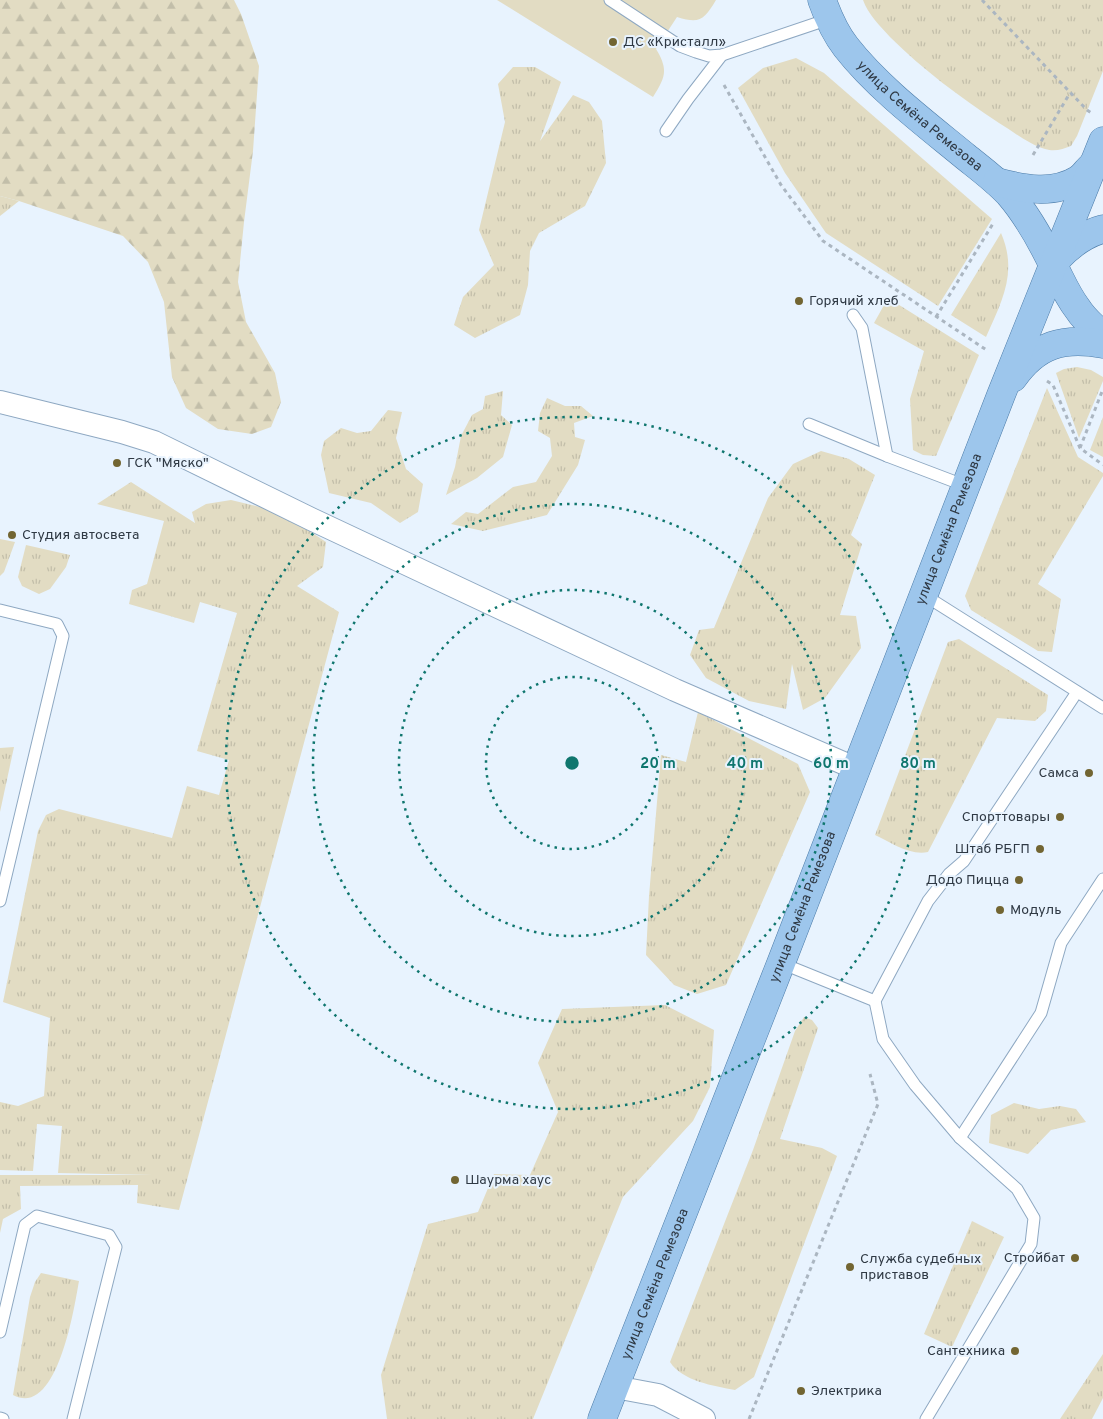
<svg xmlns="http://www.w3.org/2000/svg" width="1103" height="1419" font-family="Overpass,sans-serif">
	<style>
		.grass { fill: url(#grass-tufts) }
		.forest { fill: url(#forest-firs) }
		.park { fill: #e2dcc3 }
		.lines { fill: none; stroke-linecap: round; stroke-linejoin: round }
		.service-casing { stroke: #8ea8c2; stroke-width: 13 }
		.minor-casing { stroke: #8ea8c2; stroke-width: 24 }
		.primary-casing { stroke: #4c7ca9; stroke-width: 29 }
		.path { stroke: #abb6c1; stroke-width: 3; stroke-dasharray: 4 4; stroke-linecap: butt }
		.service { stroke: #fff; stroke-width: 11 }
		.minor { stroke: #fff; stroke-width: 22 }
		.primary { stroke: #9dc6ec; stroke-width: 28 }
		.ring { fill: none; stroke: #0f766e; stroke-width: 2.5; stroke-dasharray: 2.5 5 }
		.poi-dot { fill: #726532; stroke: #e8f3fe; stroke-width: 2 }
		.labels { text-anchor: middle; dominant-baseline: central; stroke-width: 4; stroke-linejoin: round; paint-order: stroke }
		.poi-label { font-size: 14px; fill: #2f3944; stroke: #e8f3fe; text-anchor: start }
		.street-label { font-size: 14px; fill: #2f3944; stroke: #e8f3fe }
		.centre { fill: #0f766e; stroke: #e8f3fe; stroke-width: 2.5 }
		.ring-label { font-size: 15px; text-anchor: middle; font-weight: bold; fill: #0f766e; stroke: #e8f3fe; stroke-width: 4; stroke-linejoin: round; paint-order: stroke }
	</style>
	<defs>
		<pattern id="grass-tufts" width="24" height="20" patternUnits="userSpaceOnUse" patternTransform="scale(1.25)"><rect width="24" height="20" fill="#e2dcc3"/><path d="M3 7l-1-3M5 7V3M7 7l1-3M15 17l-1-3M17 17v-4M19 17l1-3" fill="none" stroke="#c2bea9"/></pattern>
		<pattern id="forest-firs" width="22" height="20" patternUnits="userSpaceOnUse" patternTransform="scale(1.25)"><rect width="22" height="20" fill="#e2dcc3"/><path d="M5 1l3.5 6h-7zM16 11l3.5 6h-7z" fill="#c2bea9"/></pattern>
	</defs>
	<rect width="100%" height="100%" fill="#e8f3fe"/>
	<g class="grass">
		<path d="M 863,0 L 1103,0 L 1103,71 L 1077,136 L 1071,146 C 1063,149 1055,152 1045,149 C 1028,144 1014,132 999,123 C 960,97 923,70 890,37 C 880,26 868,14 863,0 Z"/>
		<path d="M 796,58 L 824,73 L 992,219 L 938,306 L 826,233 L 785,173 L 738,88 L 763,68 Z"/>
		<path d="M 513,67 L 535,67 L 561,82 L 540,141 L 573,95 L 589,102 L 602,121 L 606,163 L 585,206 L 539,233 L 530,251 L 528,285 L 520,315 L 475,338 L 454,325 L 463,297 L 494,265 L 479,230 L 505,122 L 498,84 Z"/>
		<path d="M 0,196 L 19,201 L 0,216 Z"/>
		<path d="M 1001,233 C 1018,272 1002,301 986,337 L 951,315 Z"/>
		<path d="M 888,298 L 979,355 L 936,456 L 923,455 L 913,450 L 910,399 L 924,351 L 874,323 Z"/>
		<path d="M 1077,367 L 1091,370 L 1103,377 L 1103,381 L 1079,438 L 1056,373 L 1064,369 Z"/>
		<path d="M 1047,388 L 1078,457 L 1103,473 L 1103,476 L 1038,584 L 1061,599 L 1052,652 L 1038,651 L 971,610 L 965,596 Z"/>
		<path d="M 503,391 L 501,415 L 512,425 L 503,457 L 477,478 L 446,495 L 455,467 L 461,436 L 472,415 L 483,409 L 485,396 Z"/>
		<path d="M 547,398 L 565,406 L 581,406 L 593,416 L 574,423 L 575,437 L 585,440 L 578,465 L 547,515 L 483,531 L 451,524 L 466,512 L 478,514 L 513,487 L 536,482 L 552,456 L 550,438 L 538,431 L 540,413 Z"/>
		<path d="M 388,410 L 402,412 L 396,438 L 406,469 L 423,484 L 418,512 L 400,523 L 371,503 L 329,493 L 321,455 L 324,441 L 341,428 L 357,433 L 371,431 Z"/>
		<path d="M 1103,417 L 1103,457 L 1090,450 Z"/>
		<path d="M 821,451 L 849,459 L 875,475 L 851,535 L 862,544 L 840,615 L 856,616 L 861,648 L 825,698 L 803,710 L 792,664 L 786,709 L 749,701 L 706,678 L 690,655 L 699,630 L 714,628 L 768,498 L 793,464 Z"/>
		<path d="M 131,482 L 195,523 L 192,512 L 206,504 L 231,500 L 281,512 L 326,542 L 323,567 L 297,586 L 339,612 L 179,1210 L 137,1203 L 138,1185 L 20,1186 L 21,1209 L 3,1219 L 0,1233 L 0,1175 L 152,1175 L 58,1173 L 62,1126 L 37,1124 L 33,1171 L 0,1170 L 0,1102 L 18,1106 L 44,1096 L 50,1018 L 3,1002 L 38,831 L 46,815 L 59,809 L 172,838 L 187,786 L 219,795 L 229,760 L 197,751 L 237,613 L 200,602 L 194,623 L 129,604 L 132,590 L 147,584 L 164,521 L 97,504 Z"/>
		<path d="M 0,539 L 15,542 L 4,572 L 0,576 Z"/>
		<path d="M 26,545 L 70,555 L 66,567 L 50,589 L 39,594 L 22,586 L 18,577 Z"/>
		<path d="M 959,639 L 1048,695 L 1046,711 L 1035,721 L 997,718 L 928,852 C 910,856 890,842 875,835 L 948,642 Z"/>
		<path d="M 698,712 L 798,764 L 810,792 L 726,985 L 697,994 L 674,985 L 646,955 L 649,896 L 661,755 L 686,762 Z"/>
		<path d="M 14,747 L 0,812 L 0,748 Z"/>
		<path d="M 665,1005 L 714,1030 L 710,1087 L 693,1121 L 623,1197 L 533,1419 L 387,1419 L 381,1375 L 428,1224 L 478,1212 L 494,1174 L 530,1175 L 558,1112 L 538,1063 L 562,1009 Z"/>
		<path d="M 804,1017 L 812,1020 L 818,1028 L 780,1139 L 822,1148 L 837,1156 L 754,1377 L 735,1390 C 714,1386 682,1381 670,1362 L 753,1150 L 795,1031 Z"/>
		<path d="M 1014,1103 L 1039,1109 L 1060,1106 L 1076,1109 L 1086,1122 L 1051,1130 L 1028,1154 L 989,1143 L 991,1115 Z"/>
		<path d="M 972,1221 L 1004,1237 L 952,1347 L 924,1334 Z"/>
		<path d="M 41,1273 L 79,1281 C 75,1303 58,1419 13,1395 L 30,1297 L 35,1282 Z"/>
		<path d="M 1103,1354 L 1103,1398 L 1092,1419 L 1060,1419 Z"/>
	</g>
	<path class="forest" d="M 0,0 L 234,0 L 241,14 L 259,66 L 253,151 L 244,222 L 238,282 L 246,322 L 275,373 L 281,402 L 271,427 L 252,434 L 218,429 L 186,408 L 172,377 L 164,302 L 148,262 L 123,236 L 19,201 L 0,196 Z"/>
	<path class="park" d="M 497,0 L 716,0 C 704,20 700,24 677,17 L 656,49 C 669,70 665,78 653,97 Z"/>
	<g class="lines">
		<g class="service-casing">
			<g id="service">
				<path d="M 610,0 L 680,46 L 696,52 L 709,56 L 722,55 L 829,19"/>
				<path d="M 666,131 L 688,99 L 722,55"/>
				<path d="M 853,315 L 862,328 L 887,456"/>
				<path d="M 809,424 L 887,456 L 966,486"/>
				<path d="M 924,595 L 1103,708"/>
				<path d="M 0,610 L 57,624 L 63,636 L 0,901"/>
				<path d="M 781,963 L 875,1001"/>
				<path d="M 960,1138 L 1041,1013 L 1061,943 L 1103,879"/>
				<path d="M 0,1332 L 25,1225 L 37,1216 L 109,1235 L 116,1247 L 73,1419"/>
				<path d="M 0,1418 L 3,1419"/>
				<path d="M 926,1419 L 1031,1244 L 1034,1218 L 1017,1189 L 960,1138 L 915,1085 L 883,1039 L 875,1001 L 928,901 L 949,874 L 964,861 L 1077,692"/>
			</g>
		</g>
		<g class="minor-casing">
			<g id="minor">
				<path d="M 0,402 L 122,432 L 154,442 L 311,519 L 675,690 L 857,769"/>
				<path d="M 615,1387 L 658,1395 L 704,1419"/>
			</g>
		</g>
		<g class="primary-casing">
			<g id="primary">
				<path id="s1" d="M 822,0 C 828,17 835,33 846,47 C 878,88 926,124 966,157 C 981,169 996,180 1009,194 C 1027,215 1041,240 1053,265 C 1061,280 1067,295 1077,308 C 1084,319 1093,327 1103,335"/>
				<path d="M 997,182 C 1023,189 1054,195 1079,179 C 1084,175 1088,169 1093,165"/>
				<path d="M 1057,259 C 1070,245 1084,234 1103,229"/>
				<path d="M 1013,378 C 1037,344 1063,337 1103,344"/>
				<path id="s2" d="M 602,1419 L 781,963 L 1001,395 L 1103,141"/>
			</g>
		</g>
		<g class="path">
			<path d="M 982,0 L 1087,110 L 1093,114"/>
			<path d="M 724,85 L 781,185 L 823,241 L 988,351"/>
			<path d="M 1033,155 L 1070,93"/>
			<path d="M 936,317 L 994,222"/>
			<path d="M 1047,381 L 1053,385 L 1080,448 L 1103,465"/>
			<path d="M 1080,448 L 1103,389"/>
			<path d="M 749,1419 L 878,1104 L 870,1074"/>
		</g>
		<use href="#service" class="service"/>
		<use href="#minor" class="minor"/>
		<use href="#primary" class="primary"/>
	</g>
	<g class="ring">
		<circle cx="572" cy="763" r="86"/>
		<circle cx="572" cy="763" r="173"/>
		<circle cx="572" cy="763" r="259"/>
		<circle cx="572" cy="763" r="346"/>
	</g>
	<g class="poi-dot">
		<circle cx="613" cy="42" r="5"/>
		<circle cx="799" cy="301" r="5"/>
		<circle cx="117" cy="463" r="5"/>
		<circle cx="12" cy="535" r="5"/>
		<circle cx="1089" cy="773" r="5"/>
		<circle cx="1060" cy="817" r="5"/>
		<circle cx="1040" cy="849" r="5"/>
		<circle cx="1019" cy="880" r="5"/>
		<circle cx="1000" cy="910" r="5"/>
		<circle cx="455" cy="1180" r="5"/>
		<circle cx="1075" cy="1258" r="5"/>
		<circle cx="850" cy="1267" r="5"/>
		<circle cx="1015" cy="1351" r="5"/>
		<circle cx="801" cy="1391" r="5"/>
	</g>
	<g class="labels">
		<g class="poi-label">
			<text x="623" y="42">ДС «Кристалл»</text>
			<text x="809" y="301">Горячий хлеб</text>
			<text x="127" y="463">ГСК "Мяско"</text>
			<text x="22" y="535">Студия автосвета</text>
			<text x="1079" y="773" text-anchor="end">Самса</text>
			<text x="1050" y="817" text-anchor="end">Спорттовары</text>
			<text x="1030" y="849" text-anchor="end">Штаб РБГП</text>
			<text x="1009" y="880" text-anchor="end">Додо Пицца</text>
			<text x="1010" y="910">Модуль</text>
			<text x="465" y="1180">Шаурма хаус</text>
			<text x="1065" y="1258" text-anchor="end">Стройбат</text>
			<text x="860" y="1259">Служба судебных<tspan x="860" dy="16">приставов</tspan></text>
			<text x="1005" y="1351" text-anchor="end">Сантехника</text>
			<text x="811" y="1391">Электрика</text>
		</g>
		<g class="street-label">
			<text stroke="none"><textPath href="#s1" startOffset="154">улица Семёна Ремезова</textPath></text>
			<text stroke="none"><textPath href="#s2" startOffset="955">улица Семёна Ремезова</textPath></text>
			<text stroke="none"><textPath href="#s2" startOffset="550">улица Семёна Ремезова</textPath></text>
			<text stroke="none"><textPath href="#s2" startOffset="145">улица Семёна Ремезова</textPath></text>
		</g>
	</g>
	<circle cx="572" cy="763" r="8" class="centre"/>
	<g class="ring-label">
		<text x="658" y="768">20 m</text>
		<text x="745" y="768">40 m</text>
		<text x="831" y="768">60 m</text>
		<text x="918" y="768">80 m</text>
	</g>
</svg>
